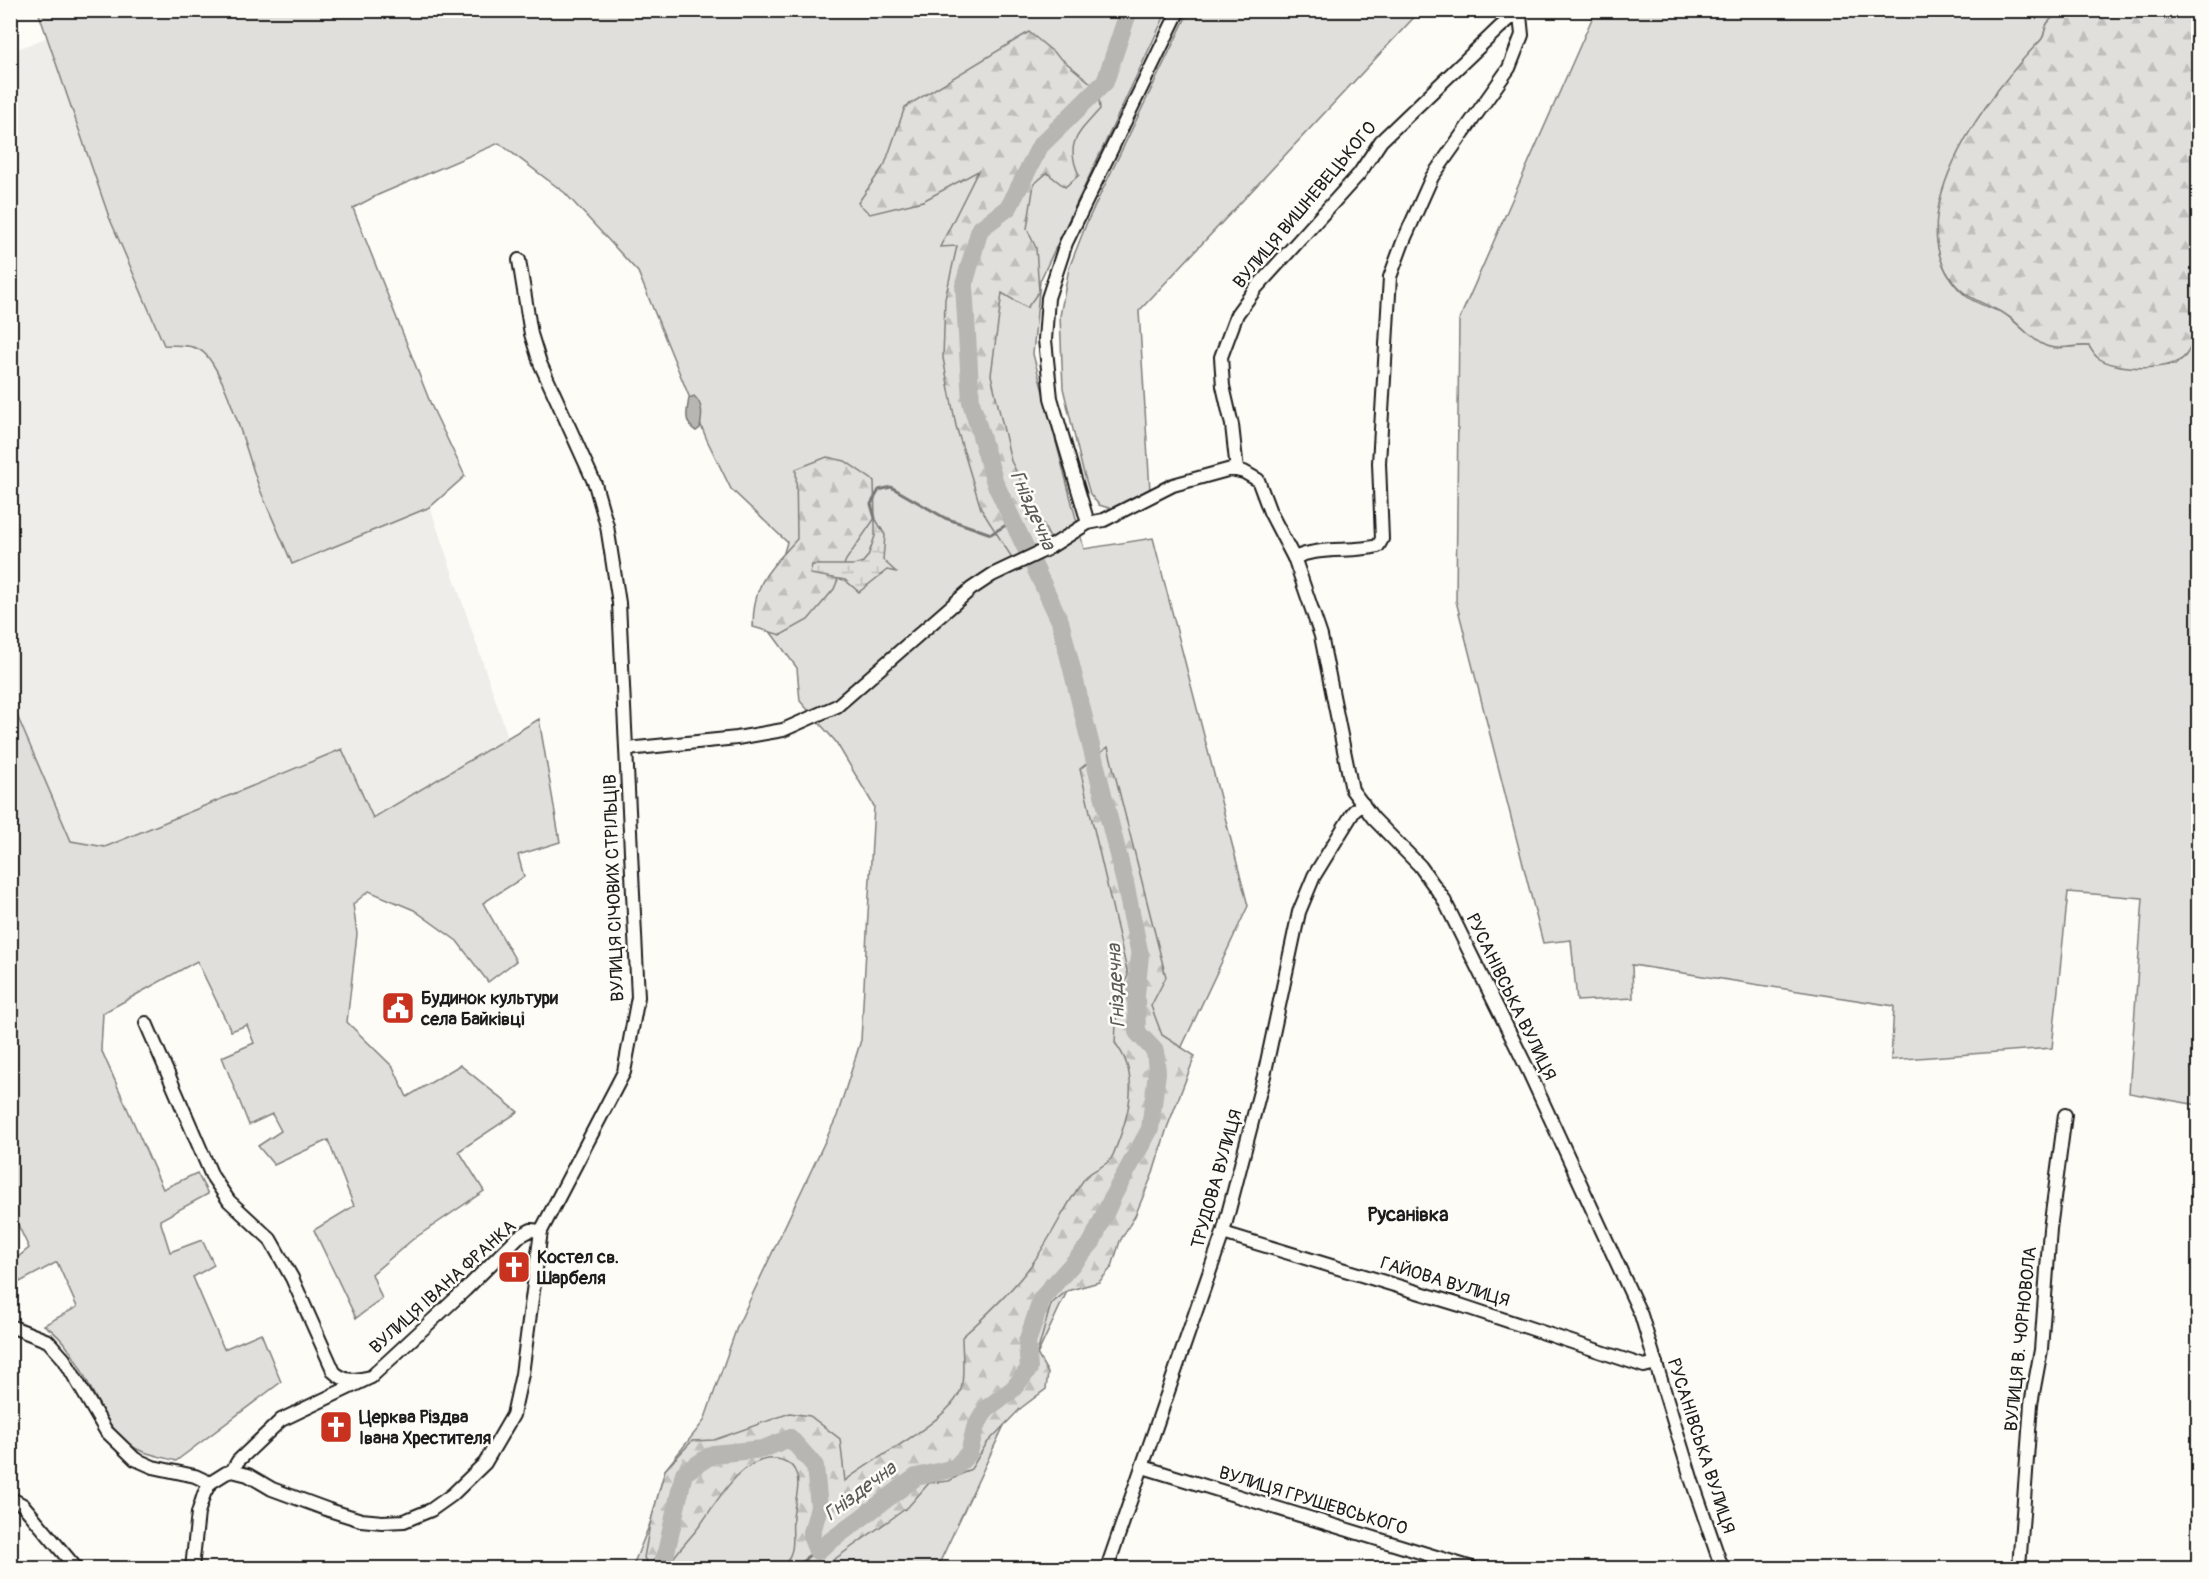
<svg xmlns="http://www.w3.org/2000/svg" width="2209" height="1579" font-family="Pangolin,sans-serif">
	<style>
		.built { fill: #eeede9 }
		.green { fill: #e0dfdb; stroke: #7e7e7c; stroke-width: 1.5 }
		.forest { fill: url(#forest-firs); stroke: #7e7e7c; stroke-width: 1.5 }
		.wetland { fill: url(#wetland-marsh); stroke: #7e7e7c; stroke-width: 1.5 }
		.water { fill: #b7b6b2; stroke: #797876; stroke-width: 1.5 }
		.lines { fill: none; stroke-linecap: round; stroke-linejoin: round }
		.stream { stroke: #797876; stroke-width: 3 }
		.river { stroke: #b7b6b2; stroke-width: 18 }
		.minor-casing { stroke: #1c1c1c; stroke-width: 16 }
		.minor { stroke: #fdfcf7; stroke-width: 12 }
		.labels { text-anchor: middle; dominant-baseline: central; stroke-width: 5; stroke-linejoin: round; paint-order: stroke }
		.street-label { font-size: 18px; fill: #1c1c1c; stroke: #fdfcf7 }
		.poi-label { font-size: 18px; font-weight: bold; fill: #1c1c1c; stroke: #fdfcf7; text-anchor: start }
		.water-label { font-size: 20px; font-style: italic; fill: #5a5a58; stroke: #fdfcf7 }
		.neighbourhood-label { font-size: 20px; font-weight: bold; fill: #1c1c1c; stroke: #fdfcf7 }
	</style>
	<defs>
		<pattern id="forest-firs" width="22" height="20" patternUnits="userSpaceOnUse" patternTransform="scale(1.5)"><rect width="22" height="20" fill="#e0dfdb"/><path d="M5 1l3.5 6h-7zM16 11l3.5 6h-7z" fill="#c0bfbb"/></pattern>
		<pattern id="wetland-marsh" width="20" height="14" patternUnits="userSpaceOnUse" patternTransform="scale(1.5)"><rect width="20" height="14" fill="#e0dfdb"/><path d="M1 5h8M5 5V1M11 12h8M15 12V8" fill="none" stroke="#c0bfbb"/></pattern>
	</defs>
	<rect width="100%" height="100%" fill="#fdfcf7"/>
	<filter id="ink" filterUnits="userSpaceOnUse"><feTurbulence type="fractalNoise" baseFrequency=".0167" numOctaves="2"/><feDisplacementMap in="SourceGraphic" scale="12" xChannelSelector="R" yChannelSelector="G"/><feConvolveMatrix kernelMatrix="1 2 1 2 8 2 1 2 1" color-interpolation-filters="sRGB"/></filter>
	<g filter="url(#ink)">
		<path class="built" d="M 48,37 L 109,217 L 163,345 L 201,350 L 215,366 L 242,434 L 261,492 L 292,564 L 430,507 L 508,737 L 373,818 L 341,749 L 105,847 L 71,841 L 11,699 L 10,52 Z"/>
		<g class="green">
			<path d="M 38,11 L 1167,11 L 1040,281 L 1033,354 L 1084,549 L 1153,538 L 1248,906 L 937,1568 L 632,1568 L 651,1521 L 665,1470 L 704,1421 L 737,1327 L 837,1116 L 861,1040 L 874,806 L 836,742 L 800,701 L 797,668 L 764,623 L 787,542 L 731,489 L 707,440 L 638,272 L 565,193 L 499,143 L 378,195 L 353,208 L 432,407 L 465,476 L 430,507 L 292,564 C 282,539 271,516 261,492 C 249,463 225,364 200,350 C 190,344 175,346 164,345 L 109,217 Z"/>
			<path d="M 1189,11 L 1420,11 L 1139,311 L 1150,491 L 1112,509 L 1099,505 L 1090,494 L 1082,467 L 1063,388 L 1060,316 L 1069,268 L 1087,222 Z"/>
			<path d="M 1591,11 L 2060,11 C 2056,15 2051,19 2047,24 C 2044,29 2045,36 2041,40 C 1989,95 1887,227 1966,296 C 1976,304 1991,308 2003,313 C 2014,319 2021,330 2032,336 C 2040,340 2061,348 2071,347 C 2078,347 2082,345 2089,346 L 2097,357 L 2131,367 L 2175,365 L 2186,355 L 2193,338 L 2198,307 L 2198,1105 L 2129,1093 L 2143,898 L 2068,892 L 2052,1048 L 1891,1060 L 1894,1006 L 1632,965 L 1633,998 L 1577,1001 L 1571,940 L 1543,943 L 1456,601 L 1459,320 L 1594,14 Z"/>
			<path d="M 10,699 L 71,841 L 105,847 L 342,749 L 373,818 L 539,719 L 560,842 L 518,855 L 524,877 L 483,903 L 516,961 L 488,982 L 457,941 L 414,910 L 369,891 L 353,904 L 357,934 L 347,1022 L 393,1067 L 407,1097 L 460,1065 L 518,1112 L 459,1151 L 484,1191 L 412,1240 L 372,1274 L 382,1299 L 356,1318 L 314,1230 L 354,1206 L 328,1140 L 274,1165 L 258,1146 L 281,1131 L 272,1114 L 249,1125 L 222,1057 L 254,1043 L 247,1025 L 231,1031 L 197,961 L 103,1013 L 101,1049 L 163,1189 L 197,1173 L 208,1194 L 160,1220 L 170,1252 L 202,1240 L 214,1265 L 193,1277 L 224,1349 L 261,1333 L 281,1382 L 176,1461 C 164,1457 149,1455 137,1449 C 95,1429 89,1353 44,1325 L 77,1307 L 57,1262 L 20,1282 L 12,1262 L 29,1248 L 10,1208 Z"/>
		</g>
		<g class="forest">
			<path d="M 2060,11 L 2198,11 L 2198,307 C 2194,322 2196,343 2185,356 C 2172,372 2113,371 2097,357 C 2094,355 2091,349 2089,346 C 2075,344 2057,352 2044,345 C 2030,339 2020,324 2008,316 C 1988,303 1966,301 1951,279 C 1901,207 1991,91 2041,40 C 2045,36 2044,29 2047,24 C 2050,19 2056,15 2060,11 Z"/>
			<path d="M 1029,32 L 1098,89 L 1100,109 C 1079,133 1064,142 1079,175 L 1065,187 L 1047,173 L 1034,184 L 1027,229 L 1036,248 L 1039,291 L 1027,308 L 1002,293 L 991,375 L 1011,461 L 1051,540 L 1016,564 L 981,509 L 956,426 L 943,358 L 945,299 L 957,246 L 940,247 L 978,171 L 923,201 L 870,214 L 858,203 L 885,164 L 905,107 Z"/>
			<path d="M 827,457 L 845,461 L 874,481 L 875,518 L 846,560 L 834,589 L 808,620 L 781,635 L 753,627 C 753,582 768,571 797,539 L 796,469 Z"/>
			<path d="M 1108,747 L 1166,977 L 1151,1006 L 1162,1035 L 1195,1056 L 1167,1128 L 1153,1173 L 1135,1216 L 1120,1241 L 1112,1267 L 1099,1282 L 1067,1291 L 1051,1304 L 1037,1354 L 1048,1373 L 1046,1389 L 1021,1408 L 987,1443 L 971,1469 L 949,1481 L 929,1483 L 908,1507 L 822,1568 L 782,1568 C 798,1549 791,1539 793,1517 C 794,1503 802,1484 795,1471 C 792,1464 784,1460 777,1459 C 741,1454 716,1504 698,1528 C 687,1542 675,1553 667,1568 L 652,1568 L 644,1558 L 650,1524 L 665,1470 L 692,1441 L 714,1440 L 790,1413 L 810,1416 L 840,1439 L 845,1481 C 871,1459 951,1421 961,1389 C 965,1374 962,1352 962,1337 C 987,1315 1012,1291 1032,1264 C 1052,1237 1065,1205 1085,1178 C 1092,1169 1109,1166 1113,1155 C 1128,1119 1142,1076 1115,1043 L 1117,1006 L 1128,975 L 1080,769 Z"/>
		</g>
		<path class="wetland" d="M 875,518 L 885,535 L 883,560 L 896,572 L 887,570 L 859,592 L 845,580 L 810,574 L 812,565 L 854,565 L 863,562 L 868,556 L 875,536 Z"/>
		<path class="water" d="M 694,396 C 704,405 702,416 700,428 L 696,431 C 683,423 687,411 689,398 Z"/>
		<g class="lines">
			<g class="stream">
				<path d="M 875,518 L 871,504 L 879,490 L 891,487 L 945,518 L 991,534 L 1013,521"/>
				<path d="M 798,1568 L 807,1557 L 817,1551"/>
			</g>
			<path class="river" d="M 658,1568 L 665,1557 L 684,1473 L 713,1454 L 763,1449 L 790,1438 L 815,1466 L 819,1507 L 811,1536 L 817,1551 L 916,1477 L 955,1468 L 969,1453 L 975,1428 L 986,1409 L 1013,1389 L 1029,1369 L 1027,1342 L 1042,1298 L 1092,1242 L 1114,1194 L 1150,1129 L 1157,1072 L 1155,1051 L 1137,1032 L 1136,995 L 1140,955 L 1125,883 L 1060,621 L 995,483 L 971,402 L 964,285 L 980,229 L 1009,207 L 1040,146 L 1105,82 L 1129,10"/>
			<g class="minor-casing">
				<g id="minor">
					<path d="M 1237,470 L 1232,425 L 1223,386 L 1221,357 L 1237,314 L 1256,288 L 1359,174 L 1381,141 L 1500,27 L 1512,17 L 1520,15 L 1522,35 L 1509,68 L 1432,177 L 1403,242 L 1390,277 L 1379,463 L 1382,539 L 1378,546 C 1351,553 1319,546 1294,558"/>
					<path d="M 1088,523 L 1051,398 L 1045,340 L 1048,298 L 1066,243 L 1179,10"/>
					<path d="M 627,749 L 737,738 L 783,730 L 837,706 L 971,589 L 992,575 L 1047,549 L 1088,523 L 1104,520 L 1173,485 L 1231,469 L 1244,472 L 1258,480 L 1270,512 L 1295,560 L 1321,636 L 1352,790 L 1373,818 L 1420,866 L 1443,898 L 1528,1070 L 1641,1315 L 1692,1481 L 1722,1568"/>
					<path d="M 146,1023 L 212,1176 L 229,1201 L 270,1239 L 292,1278 L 334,1372 C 345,1383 357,1380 371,1377"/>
					<path d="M 1223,1233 L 1460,1305 L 1644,1366 L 1656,1363"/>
					<path d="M 10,1326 L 48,1341 L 64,1359 L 106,1431 L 135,1459 L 153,1467 L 195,1476 L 210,1483"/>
					<path d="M 1143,1467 L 1472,1568"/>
					<path d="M 232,1471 L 238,1461 L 281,1420 L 371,1377 L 465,1290 L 518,1237 L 531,1230 L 541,1231"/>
					<path d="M 10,1498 L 23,1505 L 76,1568"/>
					<path d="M 192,1568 L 198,1513 L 204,1494 L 210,1483 L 226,1473 L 232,1471 L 248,1475 L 272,1489 L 329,1510 L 361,1520 L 382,1522 L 404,1521 L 431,1510 L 452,1495 L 485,1463 L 513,1415 L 522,1374 L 541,1231 L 624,1072 L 638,997 L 619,603 L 607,526 L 595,484 L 540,363 L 531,334 L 519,260"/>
					<path d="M 1107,1568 L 1223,1233 L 1264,1076 L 1299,912 L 1314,876 L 1354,811 L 1363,804"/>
					<path d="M 2019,1568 L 2031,1404 L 2041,1350 L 2050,1229 L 2065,1115"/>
				</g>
			</g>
			<use href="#minor" class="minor"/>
		</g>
	</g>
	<defs>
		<g id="civic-square" transform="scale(1.725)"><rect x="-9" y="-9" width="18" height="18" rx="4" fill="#c8321e" stroke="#fdfcf7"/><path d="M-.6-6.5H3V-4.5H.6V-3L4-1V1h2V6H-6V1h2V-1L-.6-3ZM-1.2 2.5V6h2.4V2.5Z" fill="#fff"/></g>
		<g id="church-square" transform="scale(1.725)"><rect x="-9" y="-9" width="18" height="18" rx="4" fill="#c8321e" stroke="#fdfcf7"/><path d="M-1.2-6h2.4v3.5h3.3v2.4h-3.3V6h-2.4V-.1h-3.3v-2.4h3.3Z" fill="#fff"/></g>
	</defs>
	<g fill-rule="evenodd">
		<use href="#civic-square" x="398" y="1008"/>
		<use href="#church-square" x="514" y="1267"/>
		<use href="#church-square" x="336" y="1427"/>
	</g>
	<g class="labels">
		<g class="street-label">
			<text transform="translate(1305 205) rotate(-50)">ВУЛИЦЯ ВИШНЕВЕЦЬКОГО</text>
			<text transform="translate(614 888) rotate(-92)">ВУЛИЦЯ СІЧОВИХ СТРІЛЬЦІВ</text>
			<text transform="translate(1511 997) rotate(64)">РУСАНІВСЬКА ВУЛИЦЯ</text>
			<text transform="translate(1217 1179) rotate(-74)">ТРУДОВА ВУЛИЦЯ</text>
			<text transform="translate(1445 1282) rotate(17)">ГАЙОВА ВУЛИЦЯ</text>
			<text transform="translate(443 1287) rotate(-42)">ВУЛИЦЯ ІВАНА ФРАНКА</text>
			<text transform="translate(2021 1339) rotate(-84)">ВУЛИЦЯ В. ЧОРНОВОЛА</text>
			<text transform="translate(1701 1446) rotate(72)">РУСАНІВСЬКА ВУЛИЦЯ</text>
			<text transform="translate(1313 1501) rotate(17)">ВУЛИЦЯ ГРУШЕВСЬКОГО</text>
		</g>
		<g class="poi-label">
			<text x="421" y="998">Будинок культури<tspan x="421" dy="21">села Байківці</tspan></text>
			<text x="537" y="1257">Костел св.<tspan x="537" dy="21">Шарбеля</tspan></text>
			<text x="359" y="1417">Церква Різдва<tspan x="359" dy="21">Івана Хрестителя</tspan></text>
		</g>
		<g class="water-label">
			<text transform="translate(1033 510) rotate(66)">Гніздечна</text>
			<text transform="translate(1116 986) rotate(-93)">Гніздечна</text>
			<text transform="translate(860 1491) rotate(-37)">Гніздечна</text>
		</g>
		<g class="neighbourhood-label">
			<text x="1408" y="1214">Русанівка</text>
		</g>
	</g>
	<rect width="2209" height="1579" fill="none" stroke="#fdfcf7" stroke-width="36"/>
	<rect x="18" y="18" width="2173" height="1543" fill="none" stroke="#1c1c1c" stroke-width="2" filter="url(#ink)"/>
</svg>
